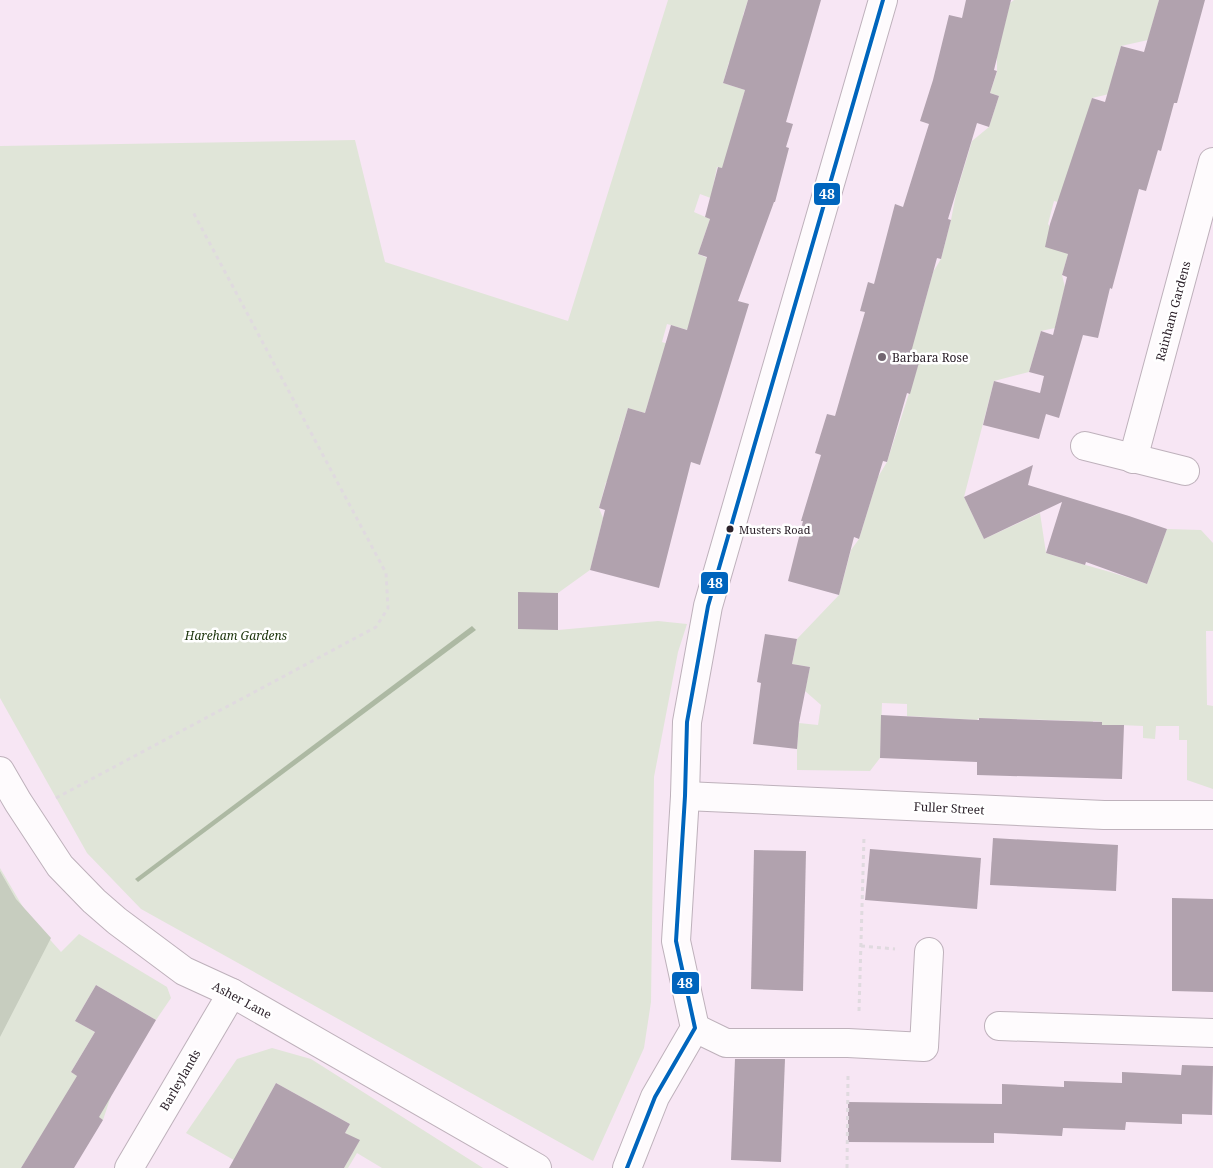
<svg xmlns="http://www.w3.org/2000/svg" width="1213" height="1168" font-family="'Noto Serif',serif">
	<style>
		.green { fill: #e0e5d8 }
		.forest { fill: #c7cdbf }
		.water { fill: #adb9a3 }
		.building { fill: #b1a2ae }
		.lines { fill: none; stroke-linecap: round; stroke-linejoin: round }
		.minor-casing { stroke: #beb1bb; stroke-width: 30 }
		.path { stroke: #e0dadf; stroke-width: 3; stroke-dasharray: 4 4; stroke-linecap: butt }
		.minor { stroke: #fefbfd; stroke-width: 28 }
		.bus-1-casing { stroke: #fff; stroke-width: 8 }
		.bus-1 { stroke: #0065bd; stroke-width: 4 }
		.poi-dot { fill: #736671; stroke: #fff; stroke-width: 2 }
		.bus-dot { fill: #2c212a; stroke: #fff; stroke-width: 2 }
		.labels { text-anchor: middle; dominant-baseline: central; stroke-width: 5; stroke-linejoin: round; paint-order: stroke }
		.bus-label { font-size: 11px; fill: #2c212a; stroke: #fff; text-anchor: start }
		.street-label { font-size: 12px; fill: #2c212a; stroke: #fff }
		.poi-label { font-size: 12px; fill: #2c212a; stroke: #fff; text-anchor: start }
		.park-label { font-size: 12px; font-style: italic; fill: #1a330a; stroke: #fff }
		.line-badge { stroke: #fff; stroke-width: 2 }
		.badge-label { font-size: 14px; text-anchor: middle; font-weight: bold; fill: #fff }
	</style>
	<rect width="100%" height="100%" fill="#f7e6f4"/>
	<g class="green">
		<path d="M 668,0 L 748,0 L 743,15 L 755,70 L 729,62 L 723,83 L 745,90 L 735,125 L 753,130 L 740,172 L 717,167 L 713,187 L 733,192 L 729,205 L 700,194 L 694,212 L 710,219 L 698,254 L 707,258 L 688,330 L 667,324 L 662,342 L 684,349 L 652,390 L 645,413 L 628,408 L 618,441 L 624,453 L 616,484 L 606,482 L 599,508 L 603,518 L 590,570 L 558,593 L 558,630 L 658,621 L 687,624 L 678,652 L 654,777 L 651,1002 L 644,1048 L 593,1161 L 141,909 L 87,853 L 0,698 L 0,146 L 355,140 L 385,262 L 568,321 Z"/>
		<path d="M 1014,0 L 1159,0 L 1148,40 L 1121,46 L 1115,66 L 1133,71 L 1127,90 L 1092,98 L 1062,203 L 1054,201 L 1048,224 L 1068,254 L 1062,275 L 1065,287 L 1055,328 L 1041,331 L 1029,372 L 994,381 L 964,497 L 984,539 L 1040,513 L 1046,553 C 1080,564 1114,572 1147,584 L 1167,529 L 1201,530 L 1213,543 L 1213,631 L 1206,631 L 1207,705 L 1213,706 L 1213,789 L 1187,780 L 1187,740 L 1179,740 L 1179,726 L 1156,726 L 1155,739 L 1143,738 L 1143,726 L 1120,725 L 1102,737 L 1102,722 L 1093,721 L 1092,738 L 1080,721 L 979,718 L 977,720 L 907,716 L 907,704 L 882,703 L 880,758 L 870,771 L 797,770 L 797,749 L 799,723 L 818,725 L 821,705 L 805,691 L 810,667 L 792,664 L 797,639 L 839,595 L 851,550 L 859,539 L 878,477 L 887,462 L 920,359 L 905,355 L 911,335 L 918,327 L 933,272 L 941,259 L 951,220 L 956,194 L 972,141 L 989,127 L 999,96 L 990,93 L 997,72 L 997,55 L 1010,3 Z"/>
		<path d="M 0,868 L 27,914 L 61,952 L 79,934 L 167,987 L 171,998 L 156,1020 L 96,985 L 75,1021 L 95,1032 L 71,1072 L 111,1096 L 103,1120 L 65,1097 L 21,1168 L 0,1168 Z"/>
		<path d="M 272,1048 L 311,1059 L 483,1168 L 382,1168 L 357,1153 L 348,1168 L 344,1168 L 359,1141 L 345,1133 L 350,1124 L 276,1083 L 255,1121 L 248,1168 L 186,1133 L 237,1059 Z"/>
	</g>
	<path class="forest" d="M 0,871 L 16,899 L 51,938 L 0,1037 Z"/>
	<path class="water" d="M 472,626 L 476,630 L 138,882 L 135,879 Z"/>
	<g class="building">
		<path d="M 748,0 L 821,0 L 786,122 L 793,124 L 786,147 L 789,148 L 775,202 L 774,202 L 738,301 L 749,304 L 700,465 L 691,462 L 659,588 L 590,570 L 605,510 L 599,508 L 628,408 L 645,413 L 671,325 L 687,330 L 707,257 L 698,254 L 710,219 L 705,217 L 718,167 L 722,168 L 745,90 L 723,83 Z"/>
		<path d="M 966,0 L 1011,0 L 994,70 L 997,71 L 990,93 L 999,96 L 989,127 L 977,123 L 948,219 L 951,220 L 941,259 L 937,258 L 910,356 L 920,359 L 910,394 L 907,393 L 887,462 L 883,461 L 859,539 L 854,537 L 839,595 L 788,581 L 803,521 L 801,521 L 821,455 L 815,453 L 827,414 L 835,416 L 865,312 L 860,311 L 868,282 L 874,284 L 895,204 L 903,207 L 929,124 L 920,121 L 933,80 L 949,15 L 962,18 Z"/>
		<path d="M 1159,0 L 1205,0 L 1177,103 L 1174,103 L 1161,151 L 1158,150 L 1146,191 L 1139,189 L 1112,289 L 1110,288 L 1098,338 L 1083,335 L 1059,418 L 1046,414 L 1039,439 L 983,425 L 994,381 L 1040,393 L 1044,376 L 1029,372 L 1041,331 L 1053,335 L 1067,277 L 1062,275 L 1068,254 L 1045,247 L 1050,224 L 1092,98 L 1105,102 L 1121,46 L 1144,52 Z"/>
		<path d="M 1033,465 L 1028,485 L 1129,516 L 1167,529 L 1147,584 L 1086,562 L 1085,565 L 1046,553 L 1062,502 L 984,539 L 964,497 Z"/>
		<path d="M 518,592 L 558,593 L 558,630 L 518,629 Z"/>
		<path d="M 765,634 L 797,639 L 792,664 L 810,667 L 799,723 L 797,749 L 753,744 L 761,683 L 757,682 Z"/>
		<path d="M 881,715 L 979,720 L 979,718 L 1102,722 L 1102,725 L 1124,725 L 1122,779 L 977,775 L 977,762 L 880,758 Z"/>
		<path d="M 993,838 L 1118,845 L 1116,891 L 990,885 Z"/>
		<path d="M 870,849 L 981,858 L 977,909 L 865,900 Z"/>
		<path d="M 754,850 L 806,851 L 803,991 L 751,989 Z"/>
		<path d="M 1172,898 L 1213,899 L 1213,992 L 1172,991 Z"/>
		<path d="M 96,985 L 156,1020 L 99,1117 L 103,1120 L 74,1168 L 21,1168 L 77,1076 L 71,1072 L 95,1032 L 75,1021 Z"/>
		<path d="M 735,1059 L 785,1059 L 781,1162 L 731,1160 Z"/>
		<path d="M 1182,1065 L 1213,1066 L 1212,1115 L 1182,1114 L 1182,1124 L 1126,1122 L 1125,1130 L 1063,1128 L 1062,1136 L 994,1133 L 994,1143 L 848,1142 L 848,1102 L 1002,1104 L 1002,1084 L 1064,1087 L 1064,1081 L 1122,1083 L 1122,1072 L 1181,1075 Z"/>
		<path d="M 276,1083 L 350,1124 L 345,1133 L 360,1140 L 344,1168 L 229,1168 Z"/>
	</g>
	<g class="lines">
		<g class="minor-casing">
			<g id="minor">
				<path d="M 1085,446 L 1185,471"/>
				<path d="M 1133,459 L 1213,162"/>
				<path d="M 0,771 L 18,802 L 60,866 L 94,901 L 117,921 L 184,971 L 232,993 L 537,1168"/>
				<path d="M 685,796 L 1104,815 L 1213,815"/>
				<path d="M 999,1026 L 1213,1033"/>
				<path d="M 695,1028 L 726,1043 L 848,1043 L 924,1047 L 929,952"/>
				<path d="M 129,1168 L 232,993"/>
				<path d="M 627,1168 L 655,1097 L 695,1028 L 676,941 L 685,796 L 687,722 L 708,606 L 883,0"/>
			</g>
		</g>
		<g class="path">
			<path d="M 56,798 L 376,627 L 388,608 L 386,573 L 193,212"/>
			<path d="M 861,946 L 895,949"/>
			<path d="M 859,1011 L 864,837"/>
			<path d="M 847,1168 L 848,1076"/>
		</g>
		<use href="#minor" class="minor"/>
		<g class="bus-1-casing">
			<path id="bus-1" d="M 627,1168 L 655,1097 L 695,1028 L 676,941 L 685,796 L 687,722 L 708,606 L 883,0"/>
		</g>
		<use href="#bus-1" class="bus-1"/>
	</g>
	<circle class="poi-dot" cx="882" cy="357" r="5"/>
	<circle class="bus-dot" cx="730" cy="529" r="4.5"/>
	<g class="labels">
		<g class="bus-label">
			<text x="739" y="529">Musters Road</text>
		</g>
		<g class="street-label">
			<text transform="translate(1173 311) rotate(-75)">Rainham Gardens</text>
			<text transform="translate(949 808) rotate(3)">Fuller Street</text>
			<text transform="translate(242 1000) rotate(28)">Asher Lane</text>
			<text transform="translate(180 1080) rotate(-60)">Barleylands</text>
		</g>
		<g class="poi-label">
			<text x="892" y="357">Barbara Rose</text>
		</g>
		<g class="park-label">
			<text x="236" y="635">Hareham Gardens</text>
		</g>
	</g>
	<g class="line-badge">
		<rect x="813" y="182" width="28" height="24" rx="5" fill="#0065bd"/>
		<rect x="700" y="571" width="29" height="24" rx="5" fill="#0065bd"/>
		<rect x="671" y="971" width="29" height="24" rx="5" fill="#0065bd"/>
	</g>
	<g class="badge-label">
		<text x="827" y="199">48</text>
		<text x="715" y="588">48</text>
		<text x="685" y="988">48</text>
	</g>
</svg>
